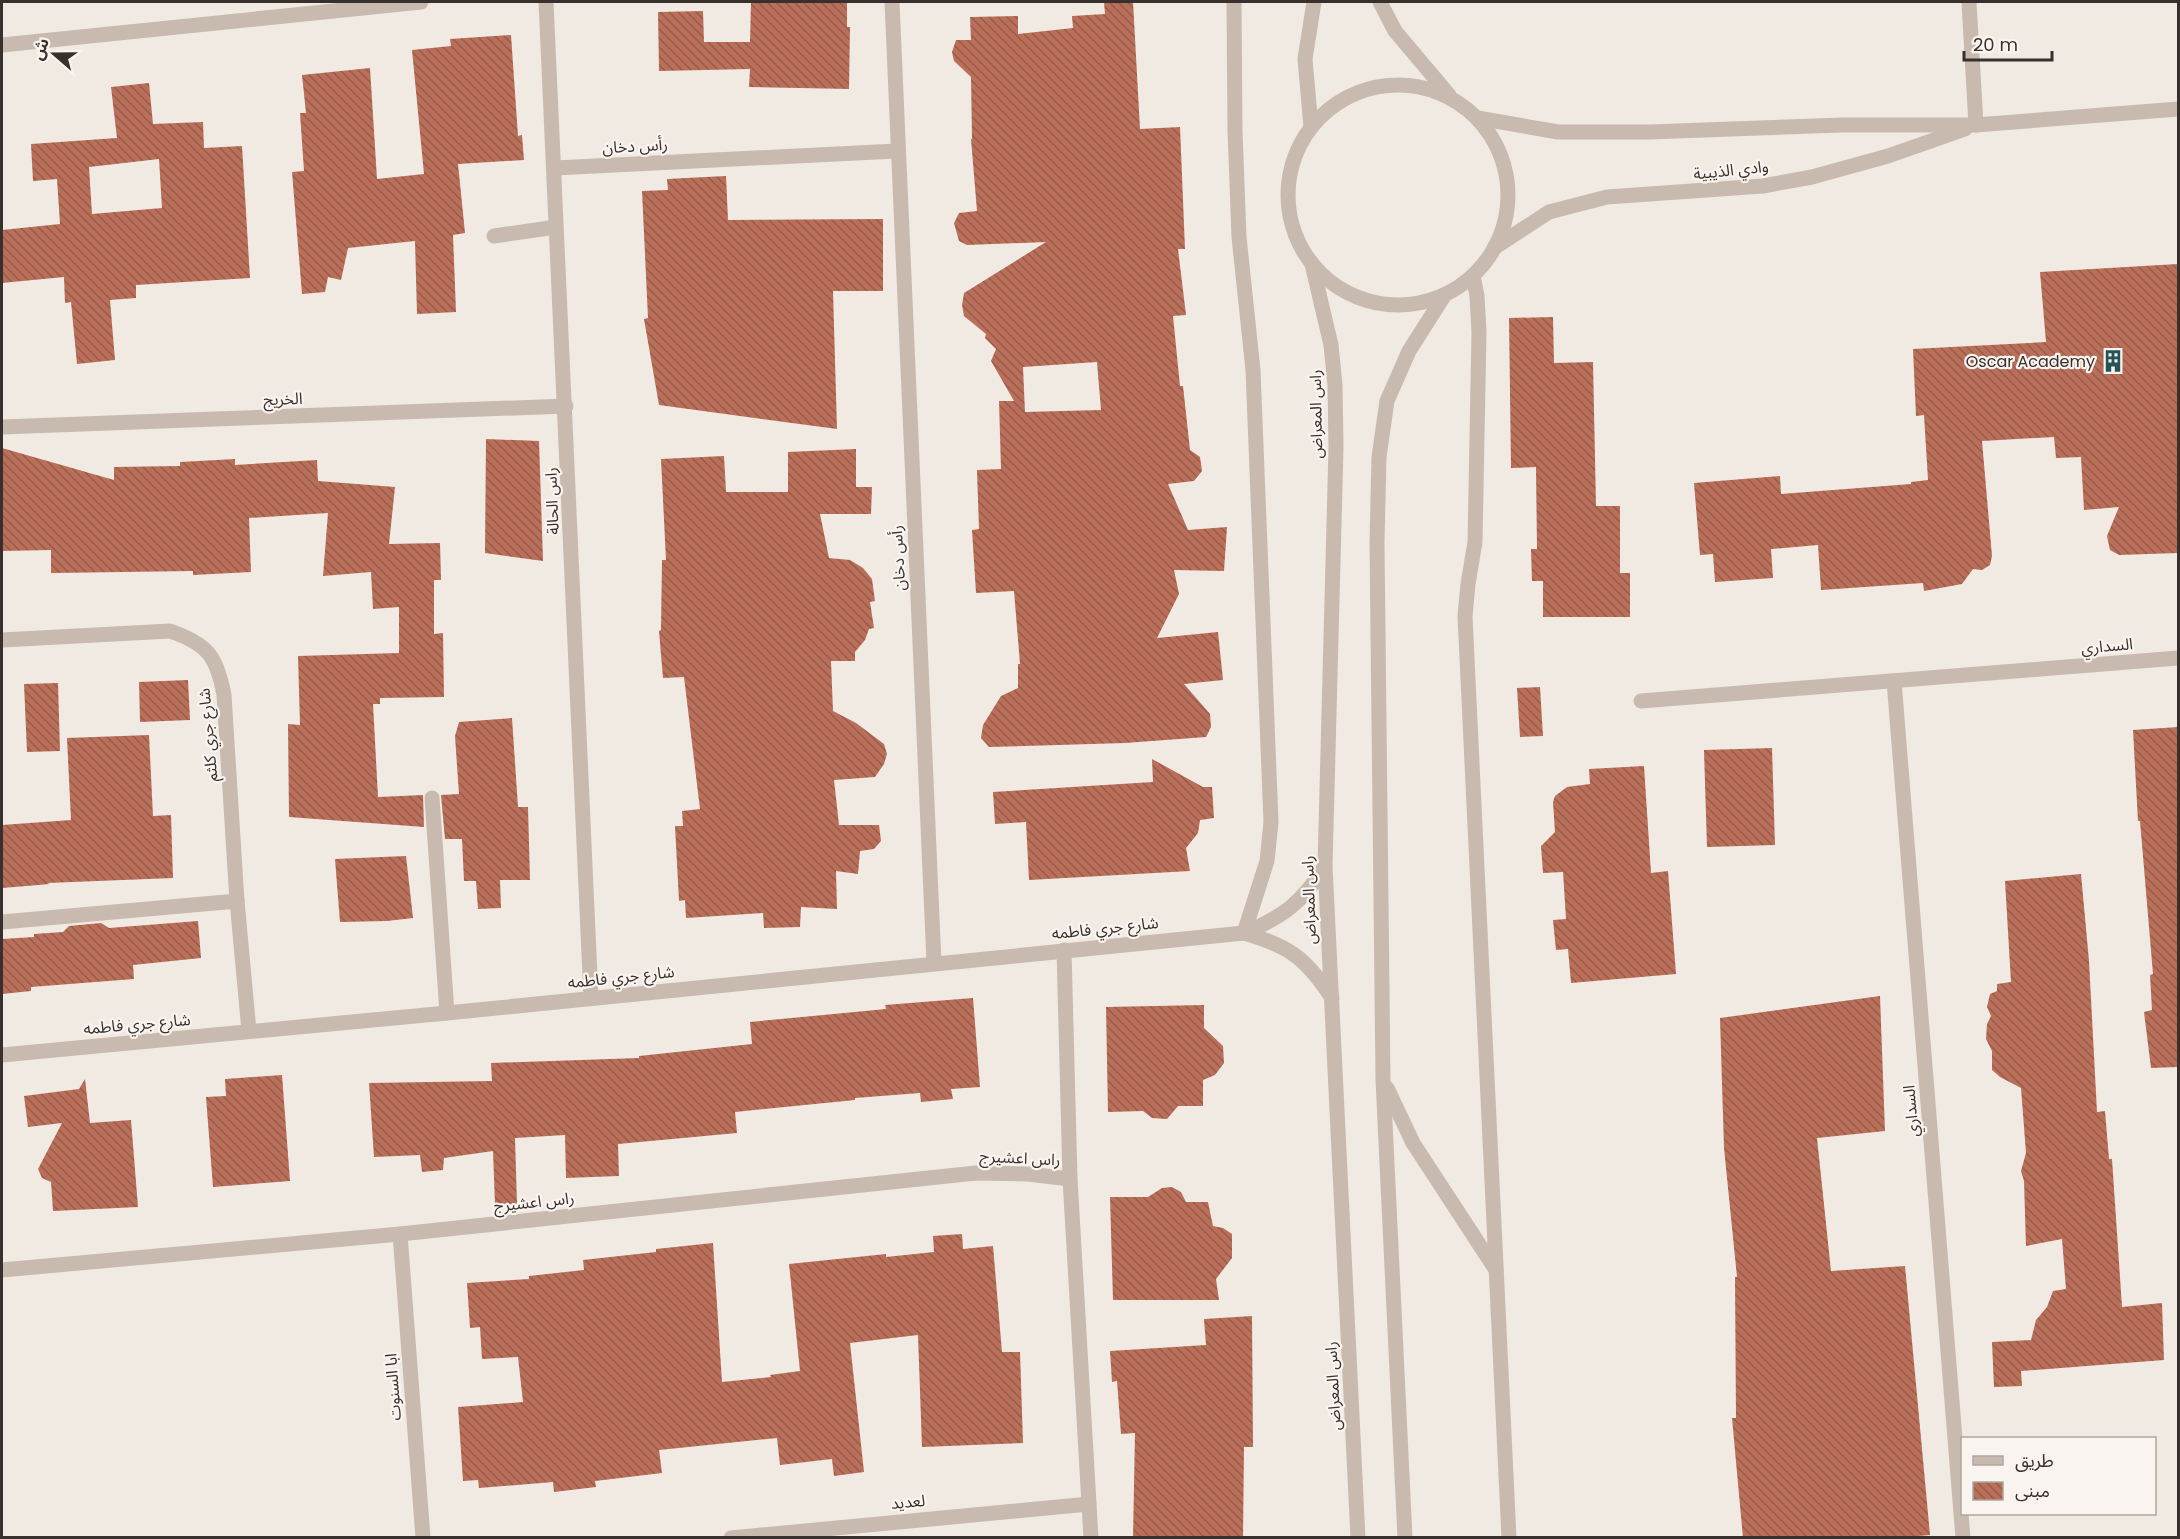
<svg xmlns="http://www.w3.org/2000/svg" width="2180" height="1539" font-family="Poppins,'Noto Sans Arabic',sans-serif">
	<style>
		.building { fill: url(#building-back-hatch); fill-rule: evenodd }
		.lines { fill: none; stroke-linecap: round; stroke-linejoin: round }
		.service { stroke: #c9baaf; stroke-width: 15 }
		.minor { stroke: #c9baaf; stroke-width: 15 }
		.tertiary { stroke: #c9baaf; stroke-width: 15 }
		.labels { text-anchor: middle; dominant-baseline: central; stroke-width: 4.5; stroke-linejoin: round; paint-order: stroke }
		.street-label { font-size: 16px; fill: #38302c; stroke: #f9f4ef }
		.poi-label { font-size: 16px; fill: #38302c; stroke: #f9f4ef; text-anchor: end }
	</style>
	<defs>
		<pattern id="building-back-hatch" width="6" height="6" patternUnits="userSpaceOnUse" patternTransform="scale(1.5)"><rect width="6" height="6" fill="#b96f59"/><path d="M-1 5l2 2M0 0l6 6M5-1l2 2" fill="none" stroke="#975c4a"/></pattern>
	</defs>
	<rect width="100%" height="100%" fill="#f1eae3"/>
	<g class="building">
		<path d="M 751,2 L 847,2 L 847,27 L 850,27 L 849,89 L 749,87 L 750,69 L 659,71 L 658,12 L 703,11 L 704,42 L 750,42 Z"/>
		<path d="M 1104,2 L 1133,2 L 1140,129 L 1180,127 L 1185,249 L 1178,249 L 1186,315 L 1173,316 L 1180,386 L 1183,386 L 1190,450 L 1200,457 L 1202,471 L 1194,481 L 1168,484 L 1188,530 L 1227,527 L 1224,571 L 1174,570 L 1179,594 L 1157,638 L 1218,632 L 1223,680 L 1184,684 L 1210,714 L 1211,727 L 1206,737 L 1125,743 L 989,747 L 981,738 L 983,725 L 1001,696 L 1018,688 L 1018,664 L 1020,664 L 1014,591 L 976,593 L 972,530 L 979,529 L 977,470 L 1001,469 L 999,401 L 1014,401 L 991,361 L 996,349 L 985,338 L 986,334 L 964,316 L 962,305 L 964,293 L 1046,242 L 967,245 L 959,241 L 954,223 L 959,213 L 977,211 L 971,139 L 972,139 L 971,77 L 954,61 L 952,52 L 956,40 L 971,40 L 970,17 L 1018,16 L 1018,34 L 1073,28 L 1072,16 L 1105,14 ZM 1097,362 L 1101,410 L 1025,412 L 1023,367 Z"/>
		<path d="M 511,35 L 518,136 L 522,135 L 524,160 L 458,164 L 465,233 L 453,235 L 456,312 L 417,314 L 415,241 L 348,248 L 341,280 L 328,277 L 325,292 L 302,294 L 292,172 L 304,171 L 300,113 L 306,113 L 302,75 L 370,68 L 377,179 L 424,174 L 412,50 L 451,46 L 450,39 Z"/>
		<path d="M 149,83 L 153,124 L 203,122 L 204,148 L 242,146 L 250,278 L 136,285 L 136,298 L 110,300 L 115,360 L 77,364 L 71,302 L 65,303 L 64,277 L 2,283 L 2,230 L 60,224 L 57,179 L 33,181 L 31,144 L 117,138 L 111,87 ZM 159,159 L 162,208 L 92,214 L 89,167 Z"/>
		<path d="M 726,176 L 728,220 L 883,219 L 883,291 L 833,291 L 837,429 L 659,405 L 644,319 L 648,318 L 642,191 L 668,190 L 667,179 Z"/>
		<path d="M 2178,264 L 2178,553 L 2119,555 L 2110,550 L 2107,536 L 2119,507 L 2084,510 L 2081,457 L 2056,458 L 2054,437 L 1982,441 L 1992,556 L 1990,565 L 1982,570 L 1973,569 L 1962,584 L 1924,591 L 1923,583 L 1821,590 L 1818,545 L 1771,549 L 1773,578 L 1715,582 L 1713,554 L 1700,555 L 1694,483 L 1780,476 L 1781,494 L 1911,484 L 1911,482 L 1928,480 L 1924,415 L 1916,416 L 1913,349 L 2046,342 L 2040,272 Z"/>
		<path d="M 1553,317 L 1554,363 L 1593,362 L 1596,506 L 1620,506 L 1620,573 L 1630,573 L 1630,617 L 1543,617 L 1543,581 L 1532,581 L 1531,549 L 1537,549 L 1536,467 L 1511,468 L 1509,318 Z"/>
		<path d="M 486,439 L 539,441 L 543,561 L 485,553 Z"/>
		<path d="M 2,448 L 114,480 L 114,467 L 180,466 L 180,462 L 235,459 L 235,465 L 317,460 L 318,481 L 395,487 L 389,544 L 440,543 L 441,580 L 434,580 L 434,634 L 443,633 L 444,697 L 380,698 L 380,704 L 373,704 L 378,797 L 423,795 L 424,827 L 289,817 L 288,724 L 300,725 L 298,656 L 399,653 L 399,607 L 373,609 L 371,572 L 323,576 L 328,513 L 249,518 L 251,572 L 193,575 L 193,571 L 51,573 L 51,550 L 2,551 Z"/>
		<path d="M 856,449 L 856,487 L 872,487 L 871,514 L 820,514 L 829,558 L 850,560 L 863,568 L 872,579 L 875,601 L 870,602 L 874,628 L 869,629 L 865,640 L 855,652 L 855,661 L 831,661 L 833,711 L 856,723 L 884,744 L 887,754 L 884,764 L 875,777 L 834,780 L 839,825 L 879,825 L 881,841 L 874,849 L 860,851 L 858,874 L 836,871 L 837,909 L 801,907 L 800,927 L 764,928 L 763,913 L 686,918 L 685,900 L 679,901 L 675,826 L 683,826 L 682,811 L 700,809 L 684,677 L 663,678 L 659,631 L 661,630 L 662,560 L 666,560 L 661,459 L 724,456 L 726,492 L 788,492 L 788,452 Z"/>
		<path d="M 188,680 L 190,720 L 140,722 L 139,682 Z"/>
		<path d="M 58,683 L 60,751 L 27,752 L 24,684 Z"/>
		<path d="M 1540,687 L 1543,736 L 1520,737 L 1517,688 Z"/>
		<path d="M 512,718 L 518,807 L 528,807 L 530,880 L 500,880 L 501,908 L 478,909 L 476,881 L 464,881 L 462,839 L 445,839 L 441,795 L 459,794 L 455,736 L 459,722 Z"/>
		<path d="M 2178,727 L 2178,1067 L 2151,1068 L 2144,1012 L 2152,1010 L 2150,975 L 2153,974 L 2140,821 L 2138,821 L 2133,730 Z"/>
		<path d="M 149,735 L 153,816 L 171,815 L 173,878 L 47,883 L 50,884 L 2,888 L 2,825 L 71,820 L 67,738 Z"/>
		<path d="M 1772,748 L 1775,845 L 1707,847 L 1704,750 Z"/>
		<path d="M 1152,759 L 1203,787 L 1212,787 L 1214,818 L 1200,820 L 1198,833 L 1186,848 L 1190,871 L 1029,880 L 1026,822 L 995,824 L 993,792 L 1153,782 Z"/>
		<path d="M 1644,766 L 1651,873 L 1668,871 L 1676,974 L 1571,983 L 1568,949 L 1556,950 L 1553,920 L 1566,919 L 1563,872 L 1543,873 L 1541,846 L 1555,832 L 1553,802 L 1555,796 L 1567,787 L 1590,784 L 1589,769 Z"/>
		<path d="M 406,856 L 413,918 L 387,921 L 340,922 L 335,859 Z"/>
		<path d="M 2081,874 L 2089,961 L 2097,1112 L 2105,1111 L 2109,1159 L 2112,1159 L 2122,1307 L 2162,1303 L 2164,1360 L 2021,1371 L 2022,1386 L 1994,1387 L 1992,1342 L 2031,1340 L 2036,1320 L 2047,1307 L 2053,1291 L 2066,1289 L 2062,1239 L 2026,1246 L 2024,1181 L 2021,1171 L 2026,1153 L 2021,1088 L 2000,1077 L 1992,1070 L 1992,1051 L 1986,1039 L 1987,1024 L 1991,1016 L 1987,1007 L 1990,994 L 1997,991 L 1997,984 L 2011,982 L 2005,881 Z"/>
		<path d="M 198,921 L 201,958 L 133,965 L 134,979 L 31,987 L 31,991 L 2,994 L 2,939 L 34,937 L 34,934 L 63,932 L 69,926 L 101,923 L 109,928 Z"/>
		<path d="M 1880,996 L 1885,1131 L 1817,1138 L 1831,1271 L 1905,1266 L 1930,1535 L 1894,1538 L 1743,1538 L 1732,1418 L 1736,1418 L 1735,1277 L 1737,1277 L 1724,1148 L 1720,1018 Z"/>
		<path d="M 973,998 L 980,1087 L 951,1089 L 953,1099 L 921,1102 L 920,1093 L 855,1098 L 855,1100 L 735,1112 L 737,1133 L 618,1144 L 619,1176 L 566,1178 L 565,1135 L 515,1138 L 517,1204 L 495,1205 L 493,1151 L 444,1158 L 443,1170 L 422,1172 L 420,1155 L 374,1157 L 369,1083 L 492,1081 L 491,1063 L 639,1058 L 639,1056 L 752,1044 L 750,1022 L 886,1009 L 885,1005 Z"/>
		<path d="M 1204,1005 L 1204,1028 L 1223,1046 L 1224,1063 L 1215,1075 L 1203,1080 L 1203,1106 L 1178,1106 L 1167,1119 L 1152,1118 L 1143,1111 L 1108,1112 L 1106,1007 Z"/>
		<path d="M 282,1075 L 290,1181 L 213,1187 L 206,1097 L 226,1096 L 225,1079 Z"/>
		<path d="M 85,1079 L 90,1123 L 131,1120 L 138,1207 L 53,1211 L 51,1182 L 42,1178 L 38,1169 L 62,1123 L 28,1127 L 24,1096 L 79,1089 Z"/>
		<path d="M 1172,1187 L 1181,1192 L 1186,1202 L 1208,1202 L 1213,1226 L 1223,1228 L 1232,1234 L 1232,1258 L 1216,1279 L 1219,1300 L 1113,1300 L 1110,1197 L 1148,1197 L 1162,1188 Z"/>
		<path d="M 962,1234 L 963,1249 L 993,1246 L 1002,1352 L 1020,1352 L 1023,1443 L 922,1447 L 918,1335 L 850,1343 L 864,1472 L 834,1476 L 832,1459 L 780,1465 L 777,1438 L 659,1450 L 662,1473 L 595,1481 L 596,1487 L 554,1492 L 553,1482 L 479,1488 L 478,1480 L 463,1481 L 458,1407 L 523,1402 L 518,1357 L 482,1359 L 480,1327 L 470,1328 L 467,1283 L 529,1279 L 529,1276 L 584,1270 L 583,1260 L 656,1252 L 656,1249 L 713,1243 L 722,1382 L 771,1377 L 770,1375 L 800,1371 L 789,1264 L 886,1254 L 886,1257 L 934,1252 L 933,1236 Z"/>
		<path d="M 1252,1316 L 1253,1447 L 1244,1447 L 1243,1538 L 1133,1538 L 1135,1433 L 1121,1434 L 1117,1381 L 1112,1382 L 1110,1351 L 1206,1345 L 1204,1319 Z"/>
	</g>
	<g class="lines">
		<g class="service">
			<path d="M 494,236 L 556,227"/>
			<path d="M 432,798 L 447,1013"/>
			<path d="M 2,922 L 237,901"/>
		</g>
		<g class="minor">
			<path d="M 546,2 L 591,998"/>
			<path d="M 892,2 L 934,963"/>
			<path d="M 1234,2 L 1235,131 L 1239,237 L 1253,370 L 1271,822 L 1267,861 L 1244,933"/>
			<path d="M 1969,2 L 1976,125"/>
			<path d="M 2,45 L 421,2"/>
			<path d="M 555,168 L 897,151"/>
			<path d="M 1473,276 L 1477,296 L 1479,332 L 1475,542 L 1468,584 L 1465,616 L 1509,1538"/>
			<path d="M 2,427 L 566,406"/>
			<path d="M 2,640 L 170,631 C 208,644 217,657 224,695 L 237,901 L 249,1031"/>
			<path d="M 1894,681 L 1963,1538"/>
			<path d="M 1641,701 L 2178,658"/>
			<path d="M 1244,933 C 1289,946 1306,958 1332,998"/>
			<path d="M 1064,950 L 1070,1179 L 1091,1538"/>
			<path d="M 2,1055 L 447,1013 L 1244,933 C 1283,917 1303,902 1325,866"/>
			<path d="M 400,1234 L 423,1538"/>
			<path d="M 2,1270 L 400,1234 L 976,1173 L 1028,1174 L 1070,1179"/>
			<path d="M 731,1538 L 1089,1504"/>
		</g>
		<g class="tertiary">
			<path d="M 1380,2 L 1395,31 L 1449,95"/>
			<circle cx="1398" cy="195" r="110"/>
			<path d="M 1478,118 L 1558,132 L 1649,132 L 1842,125 L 1976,125 L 2178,109"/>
			<path d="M 1311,127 L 1305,59 L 1314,2"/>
			<path d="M 1494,248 L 1549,212 L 1607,197 L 1763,186 L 1812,177 L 1888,156 L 1965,129"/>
			<path d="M 1312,264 L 1331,345 L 1335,385 L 1336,448 L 1325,866 L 1358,1538"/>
			<path d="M 1387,1088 L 1413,1143 L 1496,1270"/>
			<path d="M 1405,1538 L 1383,1080 L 1377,543 L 1379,457 L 1387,401 L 1409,351 L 1444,296"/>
		</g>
	</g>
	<defs>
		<g id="building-bare" transform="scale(1.8)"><path d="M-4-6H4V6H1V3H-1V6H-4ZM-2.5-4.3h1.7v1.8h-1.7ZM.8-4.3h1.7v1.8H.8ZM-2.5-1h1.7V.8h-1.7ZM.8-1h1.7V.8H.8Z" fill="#265356" stroke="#f9f4ef" stroke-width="2.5" paint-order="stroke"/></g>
	</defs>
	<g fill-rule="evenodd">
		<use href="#building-bare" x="2113" y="361"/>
	</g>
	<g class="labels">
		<g class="street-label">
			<text transform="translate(635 146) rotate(-3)">رأس دخان</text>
			<text transform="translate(1731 170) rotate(-6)">وادي الذيبية</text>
			<text transform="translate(283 399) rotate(-2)">الخريج</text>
			<text transform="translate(1316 414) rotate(-91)">راس المعراض</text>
			<text transform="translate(552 501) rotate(-92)">راس الحالة</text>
			<text transform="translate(898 558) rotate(-93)">رأس دخان</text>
			<text transform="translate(2107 646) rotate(-5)">السداري</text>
			<text transform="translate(208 735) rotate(-95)">شارع جري كلثم</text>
			<text transform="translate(1309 900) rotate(-92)">راس المعراض</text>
			<text transform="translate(1105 928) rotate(-6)">شارع جري فاطمه</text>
			<text transform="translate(621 977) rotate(-6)">شارع جري فاطمه</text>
			<text transform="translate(137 1024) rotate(-5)">شارع جري فاطمه</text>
			<text transform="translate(1911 1111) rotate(-95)">السداري</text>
			<text transform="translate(1020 1158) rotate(3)">راس اعشيرج</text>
			<text transform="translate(534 1202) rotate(-6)">راس اعشيرج</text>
			<text transform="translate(1333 1386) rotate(-93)">راس المعراض</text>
			<text transform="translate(393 1387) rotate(-94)">ابا السنوت</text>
			<text transform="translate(908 1502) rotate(-5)">لعديد</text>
		</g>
		<g class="poi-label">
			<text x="2095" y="361">Oscar Academy</text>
		</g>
	</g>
	<rect width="2180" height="1539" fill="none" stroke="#38302c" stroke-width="6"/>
	<rect x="1961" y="1437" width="195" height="78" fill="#f9f4ef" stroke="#aca6a1" stroke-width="1.5"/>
	<rect x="1973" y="1456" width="30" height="9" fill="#c9baaf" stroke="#aca6a1" stroke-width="1.5"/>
	<text x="2015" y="1467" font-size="18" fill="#38302c">طريق</text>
	<rect x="1973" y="1482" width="30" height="18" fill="url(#building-back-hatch)" stroke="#aca6a1" stroke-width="1.5"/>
	<text x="2015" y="1497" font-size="18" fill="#38302c">مبنى</text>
	<g transform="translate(54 54) rotate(290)" stroke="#f9f4ef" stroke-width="4.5" paint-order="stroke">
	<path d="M0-4.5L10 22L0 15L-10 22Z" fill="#38302c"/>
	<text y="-9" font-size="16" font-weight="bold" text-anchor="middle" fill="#38302c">ش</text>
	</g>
	<path d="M1964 51v9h88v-9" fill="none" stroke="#38302c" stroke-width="3"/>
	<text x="1973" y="51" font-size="18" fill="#38302c" stroke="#f9f4ef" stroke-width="4.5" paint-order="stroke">20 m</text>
</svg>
